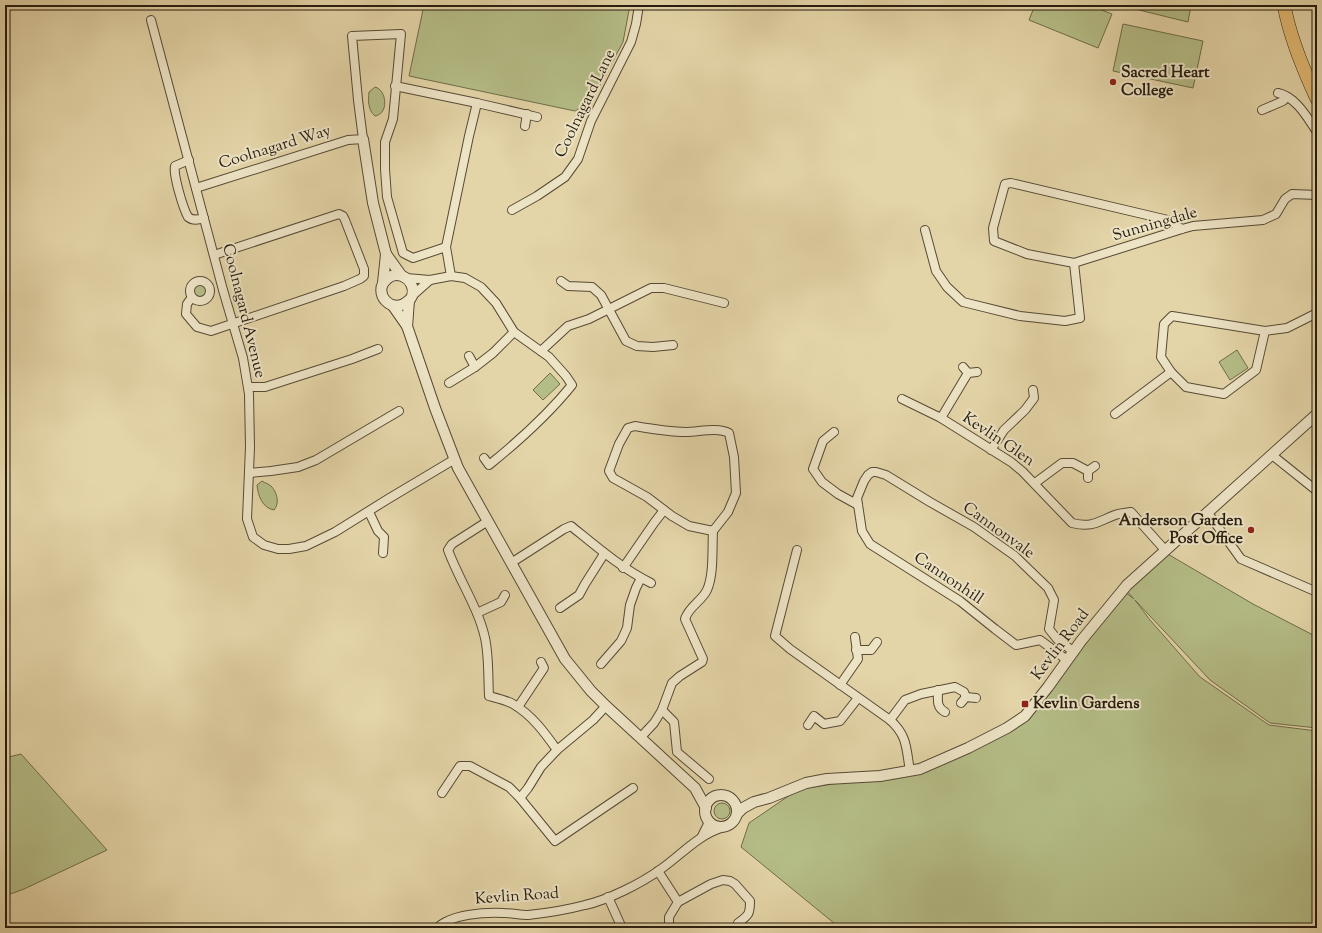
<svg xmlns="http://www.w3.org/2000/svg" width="1322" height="933" font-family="'Sorts Mill Goudy',serif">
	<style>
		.green { fill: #b5bd87; stroke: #6e6c4b }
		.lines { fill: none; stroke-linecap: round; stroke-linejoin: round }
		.minor-casing { stroke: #564a35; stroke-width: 10 }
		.tertiary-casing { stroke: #564a35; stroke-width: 12 }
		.trunk-casing { stroke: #261c0f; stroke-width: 14 }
		.minor { stroke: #ede4c6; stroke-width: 8 }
		.tertiary { stroke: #ede4c6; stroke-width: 10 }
		.trunk { stroke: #e2ba74; stroke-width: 13 }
		.poi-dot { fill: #8f2418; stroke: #ede4c6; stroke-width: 1.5 }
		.labels { text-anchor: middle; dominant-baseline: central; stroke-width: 4; stroke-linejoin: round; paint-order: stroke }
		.poi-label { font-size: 16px; font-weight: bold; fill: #261c0f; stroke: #ede4c6; text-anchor: start }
		.street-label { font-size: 16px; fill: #261c0f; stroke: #ede4c6 }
	</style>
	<rect width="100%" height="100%" fill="#e4d5a8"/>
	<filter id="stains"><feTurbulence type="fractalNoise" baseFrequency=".005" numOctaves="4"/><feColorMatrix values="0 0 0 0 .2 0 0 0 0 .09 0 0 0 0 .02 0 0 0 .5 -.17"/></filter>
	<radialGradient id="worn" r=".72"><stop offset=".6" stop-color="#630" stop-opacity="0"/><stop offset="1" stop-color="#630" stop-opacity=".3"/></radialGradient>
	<g class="green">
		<path d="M 424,5 L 630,5 L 623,42 L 591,102 L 575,111 L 409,76 Z"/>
		<path d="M 1035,5 L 1089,5 L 1112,14 L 1098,48 L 1029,20 Z"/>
		<path d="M 1136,5 L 1191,5 L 1188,22 L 1135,9 Z"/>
		<path d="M 1123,24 L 1203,41 L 1193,88 L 1113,71 Z"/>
		<path d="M 375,87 C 387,90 389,114 375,116 C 368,110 368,101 369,92 Z"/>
		<circle cx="200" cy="291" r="6"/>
		<path d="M 1237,350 L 1248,368 L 1230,380 L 1219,362 Z"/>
		<path d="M 550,373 L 560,384 L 543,400 L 533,390 Z"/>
		<path d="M 262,481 C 265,483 269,484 271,486 C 277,492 280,503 274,510 C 262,508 258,495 257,485 Z"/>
		<path d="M 1166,553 L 1253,604 L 1317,637 L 1317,728 L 1270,723 L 1210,680 L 1135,600 L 1150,620 L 1200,677 L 1269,725 L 1317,731 L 1317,928 L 840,928 L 741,847 L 749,823 L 790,795 L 806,788 L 845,782 L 896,778 L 1026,721 L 1040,707 L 1070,662 L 1125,592 L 1134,599 L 1125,589 Z"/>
		<path d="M 21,754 L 107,850 L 24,889 L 5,896 L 5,758 Z"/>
		<circle cx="722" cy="811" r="8"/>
	</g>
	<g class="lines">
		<g class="minor-casing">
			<g id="minor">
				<path d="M 151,20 L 223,290 L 243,358 L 249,394 L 250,447 L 247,519 L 253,537 L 264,545 L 278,549 L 289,549 L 306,546 L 335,532 L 388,499 L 455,459"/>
				<path d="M 395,86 L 477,103 L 537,117"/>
				<path d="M 1278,93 C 1296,97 1307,117 1317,132"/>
				<path d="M 1262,110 L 1283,101 L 1287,97"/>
				<path d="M 525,126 L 527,114"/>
				<path d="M 189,160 L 175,166 C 173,175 183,208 188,217 C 193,221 198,220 204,218"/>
				<path d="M 196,188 L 348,140 L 363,139 L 358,100 L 352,36 L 401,34 L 393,119 L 385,142 L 385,169 L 387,197 L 403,253 L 413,258 L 446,247"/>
				<path d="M 512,210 L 537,196 L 565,177 L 578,159 L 591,121 L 631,42 L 636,24 L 639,5"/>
				<path d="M 1182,229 L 1168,220 L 1011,183 L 1005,184 L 993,228 L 994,241 L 1027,254 L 1074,263 L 1182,229 L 1193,226 L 1263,220 L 1276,214 L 1285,199 L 1292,194 L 1317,195"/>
				<path d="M 925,230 L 936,271 L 947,287 L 963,302 L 1020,316 L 1065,321 L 1080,318 L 1074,263"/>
				<path d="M 451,276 L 446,247 L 469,136 L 477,103"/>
				<path d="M 406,278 L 430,280 L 451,276 L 465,278 L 481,287 L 496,303 L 514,332 L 549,357 L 566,376 L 572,385 C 547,416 520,440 489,465 L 484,458"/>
				<circle cx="200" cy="291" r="10"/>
				<path d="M 561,281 L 568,286 L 592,287 L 601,295 L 626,341 L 637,346 L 653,347 L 673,345"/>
				<path d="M 412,296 L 430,280"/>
				<path d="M 192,297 L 187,304 L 186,314 L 197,327 L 211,331 L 344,286 L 360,279 L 364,276 L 364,269 L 345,220 L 343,216 L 339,214 L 214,255"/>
				<path d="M 1265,331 L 1256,370 L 1224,394 L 1186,387 L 1171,372 L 1161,357 L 1164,324 L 1172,316 L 1265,331 L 1287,328 L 1317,313"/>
				<path d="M 541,351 L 568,326 L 589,319 L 651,288 L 664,288 L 724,303"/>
				<path d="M 469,356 L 475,367"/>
				<path d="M 963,367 L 968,373 L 977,372"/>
				<path d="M 449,383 L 475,367 L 493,353 L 514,332"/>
				<path d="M 248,387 L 265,387 L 352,359 L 378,349"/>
				<path d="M 902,399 L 941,418 L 1011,462 L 1022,471 L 1072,523 C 1092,528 1097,522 1115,515 C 1120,513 1125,513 1131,512 L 1165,550"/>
				<path d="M 1115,414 L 1171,372"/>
				<path d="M 941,418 L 968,373"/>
				<path d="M 635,426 C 652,429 669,432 686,432 C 699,432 717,427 729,433 L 734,457 L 736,493 L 728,512 L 713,531 L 689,526 L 672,516 L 647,497 L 613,478 L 609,471 L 619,444 L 628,428 Z"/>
				<path d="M 834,432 L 823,441 L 813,469 L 822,482 L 838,494 L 858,505"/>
				<path d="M 991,450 L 1004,430 L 1025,410 L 1034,398 L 1033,390"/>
				<path d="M 1272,455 L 1317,491"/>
				<path d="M 249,473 L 271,471 L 298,467 L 316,460 L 399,411"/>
				<path d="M 1088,478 L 1088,471 L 1095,466"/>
				<path d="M 1035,483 L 1062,463 L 1073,463 L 1088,471"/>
				<path d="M 369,512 L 378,531 L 384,537 L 383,553"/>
				<path d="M 1208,513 L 1241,559 L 1317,592"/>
				<path d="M 488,521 L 452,544 L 448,550 C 459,580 478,607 485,638 C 489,656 488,677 489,696 C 497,698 506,700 513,704 C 532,715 545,733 557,750"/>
				<path d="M 797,550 L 775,636 L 790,649 L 890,720 C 908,736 906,749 910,771"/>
				<path d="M 511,563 L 564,529 L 571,526 C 597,547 621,568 651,583"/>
				<path d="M 623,568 L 654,523 L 664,510"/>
				<path d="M 560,608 L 579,595 L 585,584 L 604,554"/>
				<path d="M 477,613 L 501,602 L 505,595"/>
				<path d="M 856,650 L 871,650 L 877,642"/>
				<path d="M 1067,660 L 1040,640 L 1016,645 L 995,629 L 960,601 L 870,544 L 862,531 L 857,498 L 864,481 L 868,475 L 872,472 L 876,472 L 886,475 L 930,502 L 974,527 L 1015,556 L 1048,588 L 1054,600 L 1049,629 L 1057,639 L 1074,652"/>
				<path d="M 601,664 L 621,641 L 627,628 L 630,605 L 636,588 L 641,578"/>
				<path d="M 840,685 L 858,659 L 855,637"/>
				<path d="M 938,690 C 938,700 936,707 945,712"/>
				<path d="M 961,703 L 966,697 L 976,698"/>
				<path d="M 518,707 L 544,668 L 541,662"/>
				<path d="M 662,710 L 674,722 L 677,752 L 709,779"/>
				<path d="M 890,720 L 905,700 L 921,694 L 955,687 L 964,692 L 966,697"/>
				<path d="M 808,725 L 814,716 L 824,724 L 840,721 L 858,698"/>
				<path d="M 640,738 L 654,723 L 662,710 L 672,683 L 680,676 L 702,662 L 703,659 L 685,619 C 689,606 702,601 707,590 C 714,575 712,548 713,531"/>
				<path d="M 442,793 L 460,766 L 470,766 L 509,787 L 520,798 L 555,841 L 633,788"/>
				<path d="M 520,798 L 528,788 L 541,767 L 557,750 L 593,720 L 606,706"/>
				<path d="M 702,836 L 709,822"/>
				<path d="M 658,871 L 678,902 L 669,917 L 669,928"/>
				<path d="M 608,897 L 622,928"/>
				<path d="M 678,902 L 711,884 L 723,880 L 730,881 L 735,884 L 750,901 C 750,914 749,915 738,923"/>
				<path d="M 437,928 C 451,914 485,912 504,913 C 512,913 520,915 528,915 C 547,913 566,910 585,905 C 608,900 642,883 661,869 C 681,855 697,836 721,828"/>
			</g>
		</g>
		<g class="tertiary-casing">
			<g id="tertiary">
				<path d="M 363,139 L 373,203 L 386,254 L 401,275"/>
				<path d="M 383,283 L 386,254"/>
				<path d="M 393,306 L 407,326 L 435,408 L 458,468 L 565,659 L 591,691 L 606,706 L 695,788 L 706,808"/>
				<path d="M 407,326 C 408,318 408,310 409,302 C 410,297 410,301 412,296 C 415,288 410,279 402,276 C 397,274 391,275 387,279 C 371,292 392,317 409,300"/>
				<circle cx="721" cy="811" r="16"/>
				<path d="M 737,814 L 743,808 L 754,802 L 769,798 L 806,783 L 827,779 L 880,776 L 920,769 L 968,748 L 1007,728 L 1025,716 L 1048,687 L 1081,641 L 1127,585 L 1317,414"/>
			</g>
		</g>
		<g class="trunk-casing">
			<path id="trunk" d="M 1284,5 C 1290,38 1303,69 1317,99"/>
		</g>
		<use href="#minor" class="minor"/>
		<use href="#tertiary" class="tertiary"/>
		<use href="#trunk" class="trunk"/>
	</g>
	<g class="poi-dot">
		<circle cx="1113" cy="82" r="4"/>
		<circle cx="1251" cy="530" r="4"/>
		<rect x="1021" y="700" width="8" height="8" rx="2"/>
	</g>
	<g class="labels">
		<g class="poi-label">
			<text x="1121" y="73">Sacred Heart<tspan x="1121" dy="18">College</tspan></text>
			<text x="1243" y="521" text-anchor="end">Anderson Garden<tspan x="1243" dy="18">Post Office</tspan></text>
			<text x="1033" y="704">Kevlin Gardens</text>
		</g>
		<g class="street-label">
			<text transform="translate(586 104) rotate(-64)">Coolnagard Lane</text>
			<text transform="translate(275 148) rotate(-17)">Coolnagard Way</text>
			<text transform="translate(1155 225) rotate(-16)">Sunningdale</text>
			<text transform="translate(243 311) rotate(76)">Coolnagard Avenue</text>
			<text transform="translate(998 440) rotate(34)">Kevlin Glen</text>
			<text transform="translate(998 531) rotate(36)">Cannonvale</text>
			<text transform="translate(948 579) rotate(34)">Cannonhill</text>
			<text transform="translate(1061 645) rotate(-53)">Kevlin Road</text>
			<text transform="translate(517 897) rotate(-4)">Kevlin Road</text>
		</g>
	</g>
	<rect width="1322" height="933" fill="none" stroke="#e4d5a8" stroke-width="20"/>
	<rect x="6" y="6" width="1310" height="921" fill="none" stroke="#261c0f" stroke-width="2"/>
	<rect x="10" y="10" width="1302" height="913" fill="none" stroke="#261c0f"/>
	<rect width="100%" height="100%" filter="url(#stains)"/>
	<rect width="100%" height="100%" fill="url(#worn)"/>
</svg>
